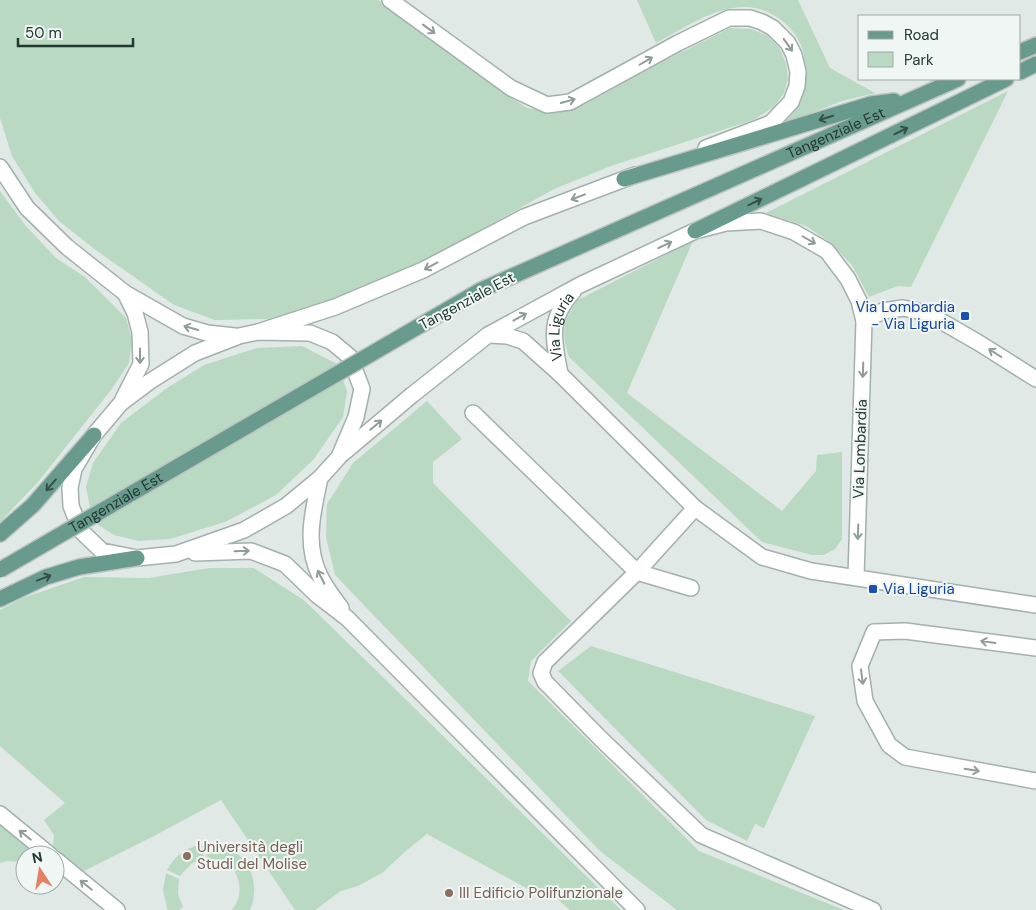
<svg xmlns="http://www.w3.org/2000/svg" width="1036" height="910" font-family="'DM Sans',sans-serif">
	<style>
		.green { fill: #bad9c2 }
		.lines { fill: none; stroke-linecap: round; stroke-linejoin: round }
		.minor-casing { stroke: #a3b0ac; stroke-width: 18 }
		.major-casing { stroke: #bdc3c2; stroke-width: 18 }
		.minor { stroke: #fff; stroke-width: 15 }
		.major { stroke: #689b8d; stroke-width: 15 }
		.major-bridge-casing { stroke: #bdc3c2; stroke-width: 18; stroke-linecap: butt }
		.major-bridge { stroke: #689b8d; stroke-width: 15 }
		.oneway { stroke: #909c98 }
		.oneway2 { stroke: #345149 }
		.transit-dot { fill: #1a4fb4; stroke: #f0f6f3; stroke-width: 2 }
		.education-dot { fill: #8d6e63; stroke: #f0f6f3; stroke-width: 2 }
		.labels { text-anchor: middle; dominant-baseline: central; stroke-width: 4; stroke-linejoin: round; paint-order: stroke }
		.street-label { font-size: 15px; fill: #223832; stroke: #f0f6f3 }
		.transit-label { font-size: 15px; fill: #164399; stroke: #f0f6f3; text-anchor: end }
		.education-label { font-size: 15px; fill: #785e54; stroke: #f0f6f3; text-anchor: start }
	</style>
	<rect width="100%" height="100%" fill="#e0e9e5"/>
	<g class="green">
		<path d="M 0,0 L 378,0 L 518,102 L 527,108 L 544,111 L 564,111 L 586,104 L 664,61 L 730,28 L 751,29 L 768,36 L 779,47 L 786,63 L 788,79 L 784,93 L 774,107 L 753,120 L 611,166 L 554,189 L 452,246 L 409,268 L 326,303 L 268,319 L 215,320 L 174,305 L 97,251 L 59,221 L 35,193 L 12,156 L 0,118 Z"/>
		<path d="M 637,0 L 798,0 L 830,68 L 875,93 L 842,101 L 783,124 C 787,119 794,113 798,107 C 803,98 804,86 805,77 C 805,66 805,53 800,43 C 790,22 767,7 745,7 C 713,7 683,29 656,43 Z"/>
		<path d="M 1008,91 L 911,287 L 898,286 L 869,297 L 852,265 L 831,243 L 806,226 L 766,213 Z"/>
		<path d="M 0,191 L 25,225 L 56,258 L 85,277 L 126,318 L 132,340 L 129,363 L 111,390 L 38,482 L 0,522 Z"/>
		<path d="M 693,241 L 627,393 L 782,511 L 816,471 L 817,455 L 842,452 L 842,539 L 835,549 L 824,555 L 812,555 L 762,542 L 569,357 C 561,333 562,320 578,300 Z"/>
		<path d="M 302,346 L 337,364 L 347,391 L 343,417 L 314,459 L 276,495 L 225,522 L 170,539 L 139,541 L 114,535 L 97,524 L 90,507 L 86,487 L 93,463 L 121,423 L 167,388 L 204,365 L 257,348 Z"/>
		<path d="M 427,401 L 462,439 L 433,462 L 433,483 L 571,621 L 531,661 L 528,681 L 699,851 L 844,910 L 677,910 L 600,851 L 335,575 L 326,537 L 327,504 L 353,463 Z"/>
		<path d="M 209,568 L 254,568 L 305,601 L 621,910 L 570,910 L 547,890 L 539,895 L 427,834 L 407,850 L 382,873 L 358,886 L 341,891 L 315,910 L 295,910 L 221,800 L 154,836 L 84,871 L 53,846 L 54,835 L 44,820 L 65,803 L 0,746 L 0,610 L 23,598 L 84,577 L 149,578 Z"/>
		<path d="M 591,646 L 815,716 L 764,828 L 755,824 L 747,841 L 706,820 L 558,671 Z"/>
		<path d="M 0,824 L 38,855 L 25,855 L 25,862 L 7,861 L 0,863 Z"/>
		<path d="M 202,844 L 204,858 L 191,864 L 180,876 L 167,870 C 175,855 186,848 202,844 Z"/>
		<path d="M 206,844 C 222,843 234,849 245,861 L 234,870 L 224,862 L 207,858 Z"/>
		<path d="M 247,863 C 255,879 257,893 250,910 L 232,910 C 241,898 242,886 235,872 Z"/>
		<path d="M 166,873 L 179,879 L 178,894 L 183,907 L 179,910 L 168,910 L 167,908 L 163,890 Z"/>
	</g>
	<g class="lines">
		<g class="minor-casing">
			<g id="minor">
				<path d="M 390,0 L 511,88 L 547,105 L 570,102 L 678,43 L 729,18 L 750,18 L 762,22 L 773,28 L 788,43 L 794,55 L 798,72 L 797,86 L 791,102 L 771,123 L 706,148"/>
				<path d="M 0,167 L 27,208 L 67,247 L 125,293 L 183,326 L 207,333 L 235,336"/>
				<path d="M 864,321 L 883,311 L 903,308 L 927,313 L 979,343 L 1036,379"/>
				<path d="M 258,332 L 310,333 L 332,342 L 350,357 L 362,389 L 356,417 L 339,457 L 320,478 L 286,506 L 244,530 L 176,554 L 137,558 L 102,551 L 81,531 L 71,506 L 70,488 L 74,469 L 94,435 L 121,403 L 149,382 L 195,353 L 239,336 L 258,332 L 335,307 L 423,270 L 524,217 L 635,175"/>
				<path d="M 490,335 L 507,336 L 523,341 L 560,374 L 695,508 L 762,557 L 811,571 L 1036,605"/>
				<path id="s1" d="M 560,374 C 554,340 547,320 573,292"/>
				<path d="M 123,399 L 141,364 L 140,332 L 135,313 L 125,293"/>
				<path d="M 473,413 L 637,572 L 691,588"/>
				<path d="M 342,454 L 412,395 L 488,335 L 580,285 L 695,231 L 726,223 L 761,221 L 794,232 L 827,251 L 848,279 L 859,301 L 864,321 L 856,577"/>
				<path d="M 320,478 C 313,511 304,544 320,576 C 325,587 334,598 341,608"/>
				<path d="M 695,508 L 637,572 L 545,662 L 541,673 L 545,682 L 601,739 L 701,835 L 873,910"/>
				<path d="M 195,553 L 251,551 L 285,564 L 317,595 L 347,618 L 637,910"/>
				<path d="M 1036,648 L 905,631 L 874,632 L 860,666 L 865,701 L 889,745 L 905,757 L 1036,781"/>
				<path d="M 0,814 L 50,855"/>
				<path d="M 55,859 L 117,910"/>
			</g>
		</g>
		<g class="major-casing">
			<g id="major">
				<path d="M 1020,52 L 1036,45"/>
				<path d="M 1020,72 L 1036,64"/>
				<path d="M 624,179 L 871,104 L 894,101"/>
				<path d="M 695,231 L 1006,79"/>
				<path id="s2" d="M 481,290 L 958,79"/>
				<path d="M 0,534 L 33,505 L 94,435"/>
				<path d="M 0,599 L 46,577 L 79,567 L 137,558"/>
			</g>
		</g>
		<use href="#minor" class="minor"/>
		<use href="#major" class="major"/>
		<g class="major-bridge-casing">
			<g id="major-bridge">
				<path id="s3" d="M 0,570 L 481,290"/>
			</g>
		</g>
		<use href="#major-bridge" class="major-bridge"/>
	</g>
	<defs><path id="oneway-shaft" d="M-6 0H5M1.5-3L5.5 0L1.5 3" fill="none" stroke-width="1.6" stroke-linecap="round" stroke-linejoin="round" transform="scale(1.25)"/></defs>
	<g class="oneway">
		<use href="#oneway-shaft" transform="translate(429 29) rotate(36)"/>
		<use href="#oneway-shaft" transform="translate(788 45) rotate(55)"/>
		<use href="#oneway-shaft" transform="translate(646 61) rotate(-30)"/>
		<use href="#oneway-shaft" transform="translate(568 101) rotate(-15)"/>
		<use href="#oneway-shaft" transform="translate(578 197) rotate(159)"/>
		<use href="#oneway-shaft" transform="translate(809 240) rotate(30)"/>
		<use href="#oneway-shaft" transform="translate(665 245) rotate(-25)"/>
		<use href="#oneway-shaft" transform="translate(431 266) rotate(152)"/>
		<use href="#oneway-shaft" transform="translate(520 317) rotate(-29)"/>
		<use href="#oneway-shaft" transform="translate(191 328) rotate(-164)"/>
		<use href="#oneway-shaft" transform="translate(995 353) rotate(-148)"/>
		<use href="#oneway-shaft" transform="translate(140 356) rotate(90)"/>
		<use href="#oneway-shaft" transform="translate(863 370) rotate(92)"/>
		<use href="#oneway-shaft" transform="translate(376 425) rotate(-40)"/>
		<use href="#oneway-shaft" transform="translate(858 532) rotate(92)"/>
		<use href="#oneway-shaft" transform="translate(242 551) rotate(-2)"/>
		<use href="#oneway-shaft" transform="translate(321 577) rotate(-117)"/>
		<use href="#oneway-shaft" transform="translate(988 642) rotate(-172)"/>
		<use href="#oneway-shaft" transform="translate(862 677) rotate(82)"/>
		<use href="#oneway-shaft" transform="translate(972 770) rotate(10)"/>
		<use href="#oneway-shaft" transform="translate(25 835) rotate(-141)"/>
		<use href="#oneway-shaft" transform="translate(86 885) rotate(-141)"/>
	</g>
	<g class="oneway2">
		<use href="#oneway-shaft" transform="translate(826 118) rotate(163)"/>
		<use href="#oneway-shaft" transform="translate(901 131) rotate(-26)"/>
		<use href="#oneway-shaft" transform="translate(755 202) rotate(-26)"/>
		<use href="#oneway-shaft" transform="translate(51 485) rotate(131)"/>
		<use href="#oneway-shaft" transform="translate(44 578) rotate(-21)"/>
	</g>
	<g class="transit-dot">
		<rect x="960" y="311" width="10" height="10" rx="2.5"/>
		<rect x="868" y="584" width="10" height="10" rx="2.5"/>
	</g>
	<g class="education-dot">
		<circle cx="187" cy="856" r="5"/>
		<circle cx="449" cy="893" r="5"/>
	</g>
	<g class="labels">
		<g class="street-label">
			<text stroke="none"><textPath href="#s2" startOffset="388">Tangenziale Est</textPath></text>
			<text transform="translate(467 301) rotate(-28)">Tangenziale Est</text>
			<text stroke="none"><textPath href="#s1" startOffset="49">Via Liguria</textPath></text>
			<text transform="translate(860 449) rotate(-88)">Via Lombardia</text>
			<text stroke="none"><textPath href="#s3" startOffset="134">Tangenziale Est</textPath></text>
		</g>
		<g class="transit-label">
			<text x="955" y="307">Via Lombardia<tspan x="955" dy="17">- Via Liguria</tspan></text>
			<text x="883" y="589" text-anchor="start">Via Liguria</text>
		</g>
		<g class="education-label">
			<text x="197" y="847">Università degli<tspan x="197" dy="17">Studi del Molise</tspan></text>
			<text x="459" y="893">III Edificio Polifunzionale</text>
		</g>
	</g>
	<rect x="858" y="15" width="162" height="65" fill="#f0f6f3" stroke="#9eaaa6"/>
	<rect x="868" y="31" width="25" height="8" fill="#689b8d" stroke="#9eaaa6"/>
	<text x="904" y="40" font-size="15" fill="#223832">Road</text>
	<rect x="868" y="52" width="25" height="15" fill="#bad9c2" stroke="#9eaaa6"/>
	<text x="904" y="65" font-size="15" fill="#223832">Park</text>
	<g transform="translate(40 870) rotate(348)"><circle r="24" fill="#f0f6f3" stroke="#9eaaa6"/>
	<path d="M0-4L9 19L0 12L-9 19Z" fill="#e58162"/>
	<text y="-8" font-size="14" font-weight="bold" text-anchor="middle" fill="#223832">N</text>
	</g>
	<path d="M18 38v8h115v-8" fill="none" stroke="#223832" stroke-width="2.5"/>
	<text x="25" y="38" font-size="15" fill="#223832" stroke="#f0f6f3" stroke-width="4" paint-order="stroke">50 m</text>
</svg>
